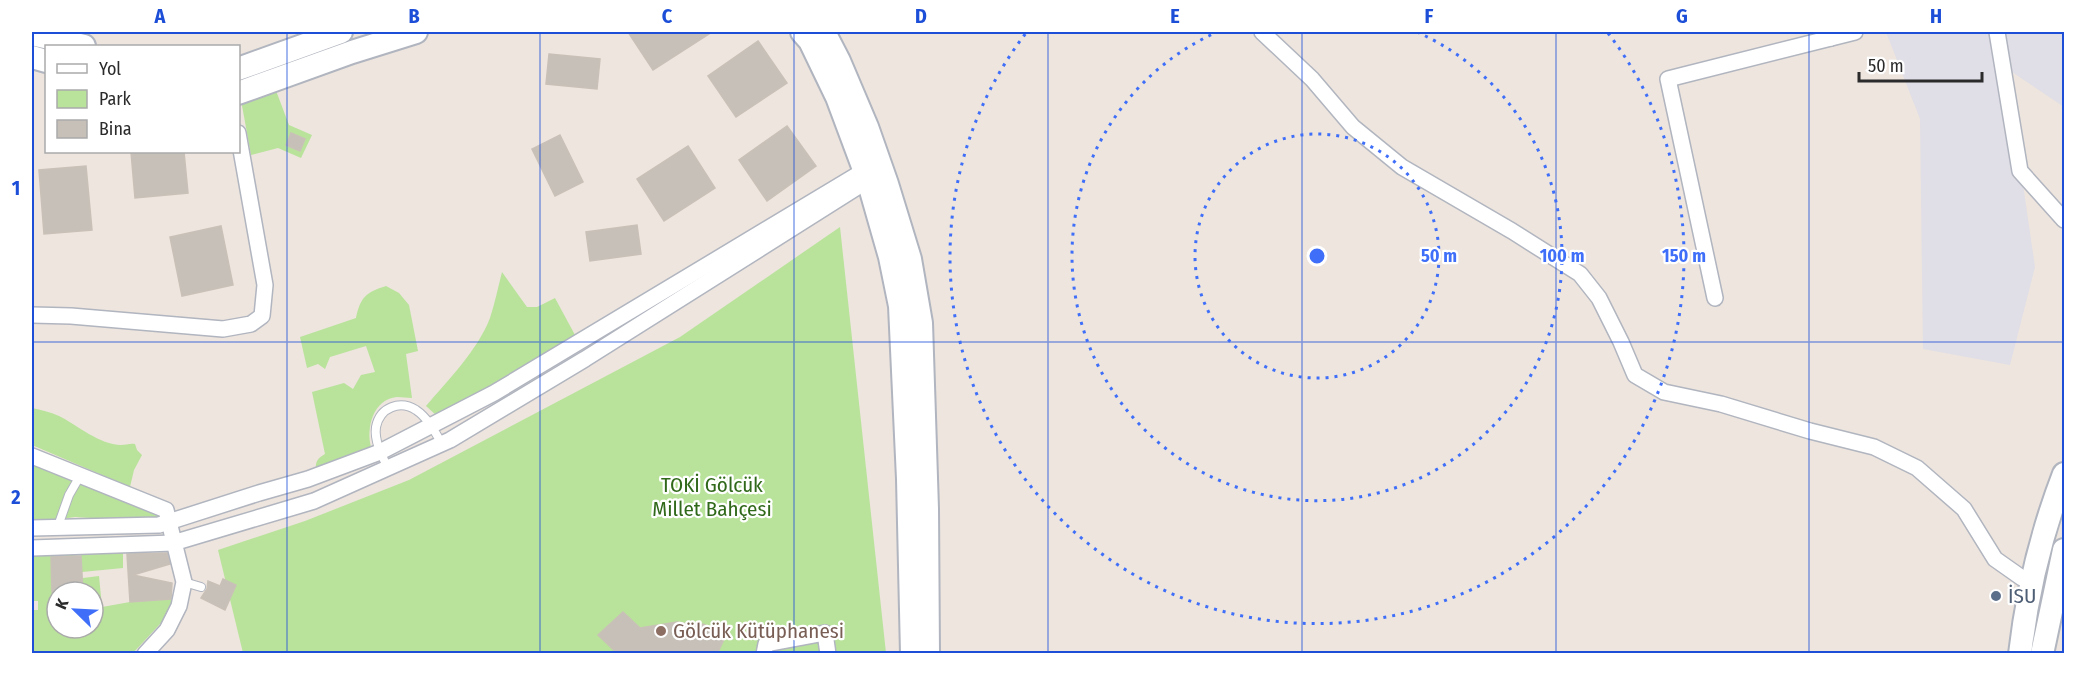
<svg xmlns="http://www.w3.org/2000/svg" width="2096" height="685" font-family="'Fira Sans Condensed',sans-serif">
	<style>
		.industrial { fill: #e0dee6 }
		.green { fill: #b9e39b }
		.building { fill: #c6c0b9; stroke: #c9c1b7; stroke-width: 1.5 }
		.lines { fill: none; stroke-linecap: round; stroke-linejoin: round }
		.lane-casing { stroke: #b1b5bf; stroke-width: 10 }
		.street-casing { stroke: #b1b5bf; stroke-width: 18 }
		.secondary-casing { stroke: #b1b5bf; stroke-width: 26 }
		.lane { stroke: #fff; stroke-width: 8 }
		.street { stroke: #fff; stroke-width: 15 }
		.secondary { stroke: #fff; stroke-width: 22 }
		.grid { fill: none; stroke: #1d4ed8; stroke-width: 1.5; stroke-opacity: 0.55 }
		.ring { fill: none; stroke: #3f6ff9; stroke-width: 3; stroke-dasharray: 3 6 }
		.service-dot { fill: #5c6f8a; stroke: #fff; stroke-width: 2 }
		.education-dot { fill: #8d6e63; stroke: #fff; stroke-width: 2 }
		.labels { text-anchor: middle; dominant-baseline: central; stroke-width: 4.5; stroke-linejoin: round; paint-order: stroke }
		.park-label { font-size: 21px; fill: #31691b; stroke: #fff }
		.service-label { font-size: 21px; fill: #4e5e75; stroke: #fff; text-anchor: start }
		.education-label { font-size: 21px; fill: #785e54; stroke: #fff; text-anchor: start }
		.centre { fill: #3f6ff9; stroke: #fff; stroke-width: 3 }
		.ring-label { font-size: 18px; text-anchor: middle; font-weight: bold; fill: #3f6ff9; stroke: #fff; stroke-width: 4.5; stroke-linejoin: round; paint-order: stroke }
		.neatline { fill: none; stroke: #1d4ed8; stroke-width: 2 }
		.grid-label { font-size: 20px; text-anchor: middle; font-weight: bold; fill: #1d4ed8 }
	</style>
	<rect width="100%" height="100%" fill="#ede5de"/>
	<path class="industrial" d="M 1886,32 L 2064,32 L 2064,107 L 2006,68 L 2035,267 L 2010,365 L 1923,349 L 1920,119 Z"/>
	<g class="green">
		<path d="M 275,88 L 289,125 L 312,135 L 301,158 L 278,148 L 251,155 L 241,100 Z"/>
		<path d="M 840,227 L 886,653 L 243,653 L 218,550 L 305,521 L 409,480 L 680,337 Z"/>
		<path d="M 502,272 L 527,307 L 537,307 L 555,298 L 575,335 L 497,385 L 437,416 L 426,406 C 449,379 477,351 490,318 C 495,303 498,287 502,272 Z"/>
		<path d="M 386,286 L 399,293 L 409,305 L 418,351 L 406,354 L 412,398 C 407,398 402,397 397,397 C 373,399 366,428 371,447 L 316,470 C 315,461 318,458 325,454 L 312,392 L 344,383 L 353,389 L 361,375 L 375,372 L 366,346 L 330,357 L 325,369 L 318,364 L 307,368 L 300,337 L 356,318 C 360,298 366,292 386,286 Z"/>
		<path d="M 32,408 C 41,410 50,412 59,416 C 77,425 100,445 121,445 C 126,445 130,443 135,444 L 137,450 L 142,455 L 134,470 L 130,487 L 32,445 Z"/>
		<path d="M 32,464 L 159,511 L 157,522 L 75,517 L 32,523 Z"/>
		<path d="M 123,550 L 123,568 L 82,572 L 81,555 L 52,558 L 53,605 L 57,605 L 57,628 L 93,628 L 93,592 L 83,592 L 83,578 L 99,576 L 102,607 L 130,602 L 171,599 L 173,610 L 133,653 L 32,653 L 32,610 L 38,610 L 38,601 L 32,601 L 32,553 Z"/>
	</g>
	<g class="building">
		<path d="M 628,32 L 712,32 L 653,70 Z"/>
		<path d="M 758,41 L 787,83 L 736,117 L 708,76 Z"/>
		<path d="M 549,54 L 600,59 L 597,89 L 546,84 Z"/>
		<path d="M 787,126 L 816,166 L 767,201 L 739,160 Z"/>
		<path d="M 291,133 L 305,139 L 300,151 L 286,145 Z"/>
		<path d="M 560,135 L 583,182 L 555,196 L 532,149 Z"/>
		<path d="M 688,146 L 715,188 L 664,221 L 637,179 Z"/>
		<path d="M 131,152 L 184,152 L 188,193 L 135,198 Z"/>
		<path d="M 86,166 L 92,230 L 44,234 L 39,170 Z"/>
		<path d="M 637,225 L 641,254 L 590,261 L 586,232 Z"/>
		<path d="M 221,226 L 233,285 L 182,296 L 170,237 Z"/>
		<path d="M 167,553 L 170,564 L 133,575 L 172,583 L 171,599 L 130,602 L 127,554 Z"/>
		<path d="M 81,556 L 83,592 L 52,592 L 51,557 Z"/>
		<path d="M 223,579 L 236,585 L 225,610 L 201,598 L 207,589 L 208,581 L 220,586 Z"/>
		<path d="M 623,612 L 640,628 L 677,622 L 700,626 L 703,624 L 726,635 L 717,654 L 618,654 L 598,635 Z"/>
	</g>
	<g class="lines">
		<g class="lane-casing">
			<g id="lane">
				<path d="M 388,468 C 382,456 374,441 376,427 C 380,407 400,400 416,410 C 428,418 435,432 442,444"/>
				<path d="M 58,526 L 69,495 L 80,476"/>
				<path d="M 184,582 L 201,587"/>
			</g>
		</g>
		<g class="street-casing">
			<g id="street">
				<path d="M 1262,32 L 1312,79 L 1353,127 L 1402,167 L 1512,231 L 1580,274 L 1599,298 L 1621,342 L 1635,375 L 1664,392 L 1721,404 L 1810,431 L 1874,447 L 1917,468 L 1964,509 L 1995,559 L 2022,578"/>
				<path d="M 1830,32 L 1831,38 L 1855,32"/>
				<path d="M 1997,32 L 2020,171 L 2064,220"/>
				<path d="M 1715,298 L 1668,79 L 1831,38"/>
				<path d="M 32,315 L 71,316 L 223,329 L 251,324 L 262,316 L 265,285 L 238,133"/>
				<path d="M 32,456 L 166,510 L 184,582 L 179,606 L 167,630 L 145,654"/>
				<path d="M 32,528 L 159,525 L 259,493 L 308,479 L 380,452 L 494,393 L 872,166"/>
				<path d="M 32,548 L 173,543 L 314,501 L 450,440 L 585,359 L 875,176"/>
				<path d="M 764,654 L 766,644 L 825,633 L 828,654"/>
			</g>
		</g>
		<g class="secondary-casing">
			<g id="secondary">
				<path d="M 802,32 L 810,41 L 837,97 L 868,180 L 890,257 L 900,306 L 908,479 L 912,654"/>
				<path d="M 824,32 L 839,61 L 867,127 L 887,184 L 910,259 L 921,323 L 927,509 L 928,654"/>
				<path d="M 32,34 L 84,46"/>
				<path d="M 32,57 L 46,61"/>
				<path d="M 238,69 L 341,32"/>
				<path d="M 238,93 L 352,52 L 416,32"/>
				<path d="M 2020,654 C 2027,593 2042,531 2064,474"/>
				<path d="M 2042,654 L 2064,550"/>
			</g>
		</g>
		<use href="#lane" class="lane"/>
		<use href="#street" class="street"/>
		<use href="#secondary" class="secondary"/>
	</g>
	<path class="grid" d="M 287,32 L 287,654M 540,32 L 540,654M 794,32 L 794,654M 1048,32 L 1048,654M 1302,32 L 1302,654M 1556,32 L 1556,654M 1809,32 L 1809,654M 32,342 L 2064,342"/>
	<g class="ring">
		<circle cx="1317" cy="256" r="122"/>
		<path d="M1417 32A245 245 0 1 1 1217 32"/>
		<path d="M1608 33A367 367 0 1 1 1026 33"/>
	</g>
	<circle class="service-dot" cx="1996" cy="596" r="6"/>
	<circle class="education-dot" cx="661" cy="631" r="6"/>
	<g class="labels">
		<g class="park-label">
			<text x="712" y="485">TOKİ Gölcük<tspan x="712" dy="24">Millet Bahçesi</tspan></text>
		</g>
		<g class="service-label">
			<text x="2008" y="596">İSU</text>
		</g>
		<g class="education-label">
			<text x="673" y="631">Gölcük Kütüphanesi</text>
		</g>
	</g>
	<circle cx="1317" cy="256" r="9" class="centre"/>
	<g class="ring-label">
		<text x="1439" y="262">50 m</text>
		<text x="1562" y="262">100 m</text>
		<text x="1684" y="262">150 m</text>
	</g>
	<rect width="2096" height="685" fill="none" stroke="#ffffff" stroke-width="66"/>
	<rect x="45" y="45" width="195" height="108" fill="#ffffff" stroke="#aaaaaa" stroke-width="1.5"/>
	<rect x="57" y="64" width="30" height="9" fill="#ffffff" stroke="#aaaaaa" stroke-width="1.5"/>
	<text x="99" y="75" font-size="18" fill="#2b2b2b">Yol</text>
	<rect x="57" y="90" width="30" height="18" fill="#b9e39b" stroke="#aaaaaa" stroke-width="1.5"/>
	<text x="99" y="105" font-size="18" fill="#2b2b2b">Park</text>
	<rect x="57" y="120" width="30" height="18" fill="#c6c0b9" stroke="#aaaaaa" stroke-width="1.5"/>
	<text x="99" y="135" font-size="18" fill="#2b2b2b">Bina</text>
	<g transform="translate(75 610) rotate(294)"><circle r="28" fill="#ffffff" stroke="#aaaaaa" stroke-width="1.5"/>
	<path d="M0-4.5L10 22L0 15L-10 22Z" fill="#3f6ff9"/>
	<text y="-9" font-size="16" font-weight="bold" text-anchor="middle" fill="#2b2b2b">K</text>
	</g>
	<path d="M1859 72v9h123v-9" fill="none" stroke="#2b2b2b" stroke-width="3"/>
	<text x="1868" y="72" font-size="18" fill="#2b2b2b" stroke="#ffffff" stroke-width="4.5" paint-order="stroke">50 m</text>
	<rect x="33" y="33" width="2030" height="619" class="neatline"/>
	<g class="grid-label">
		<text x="160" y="23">A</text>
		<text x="414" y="23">B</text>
		<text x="667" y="23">C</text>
		<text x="921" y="23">D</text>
		<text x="1175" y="23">E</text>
		<text x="1429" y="23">F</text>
		<text x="1682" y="23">G</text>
		<text x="1936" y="23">H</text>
		<text x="16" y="195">1</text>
		<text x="16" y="504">2</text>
	</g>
</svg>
